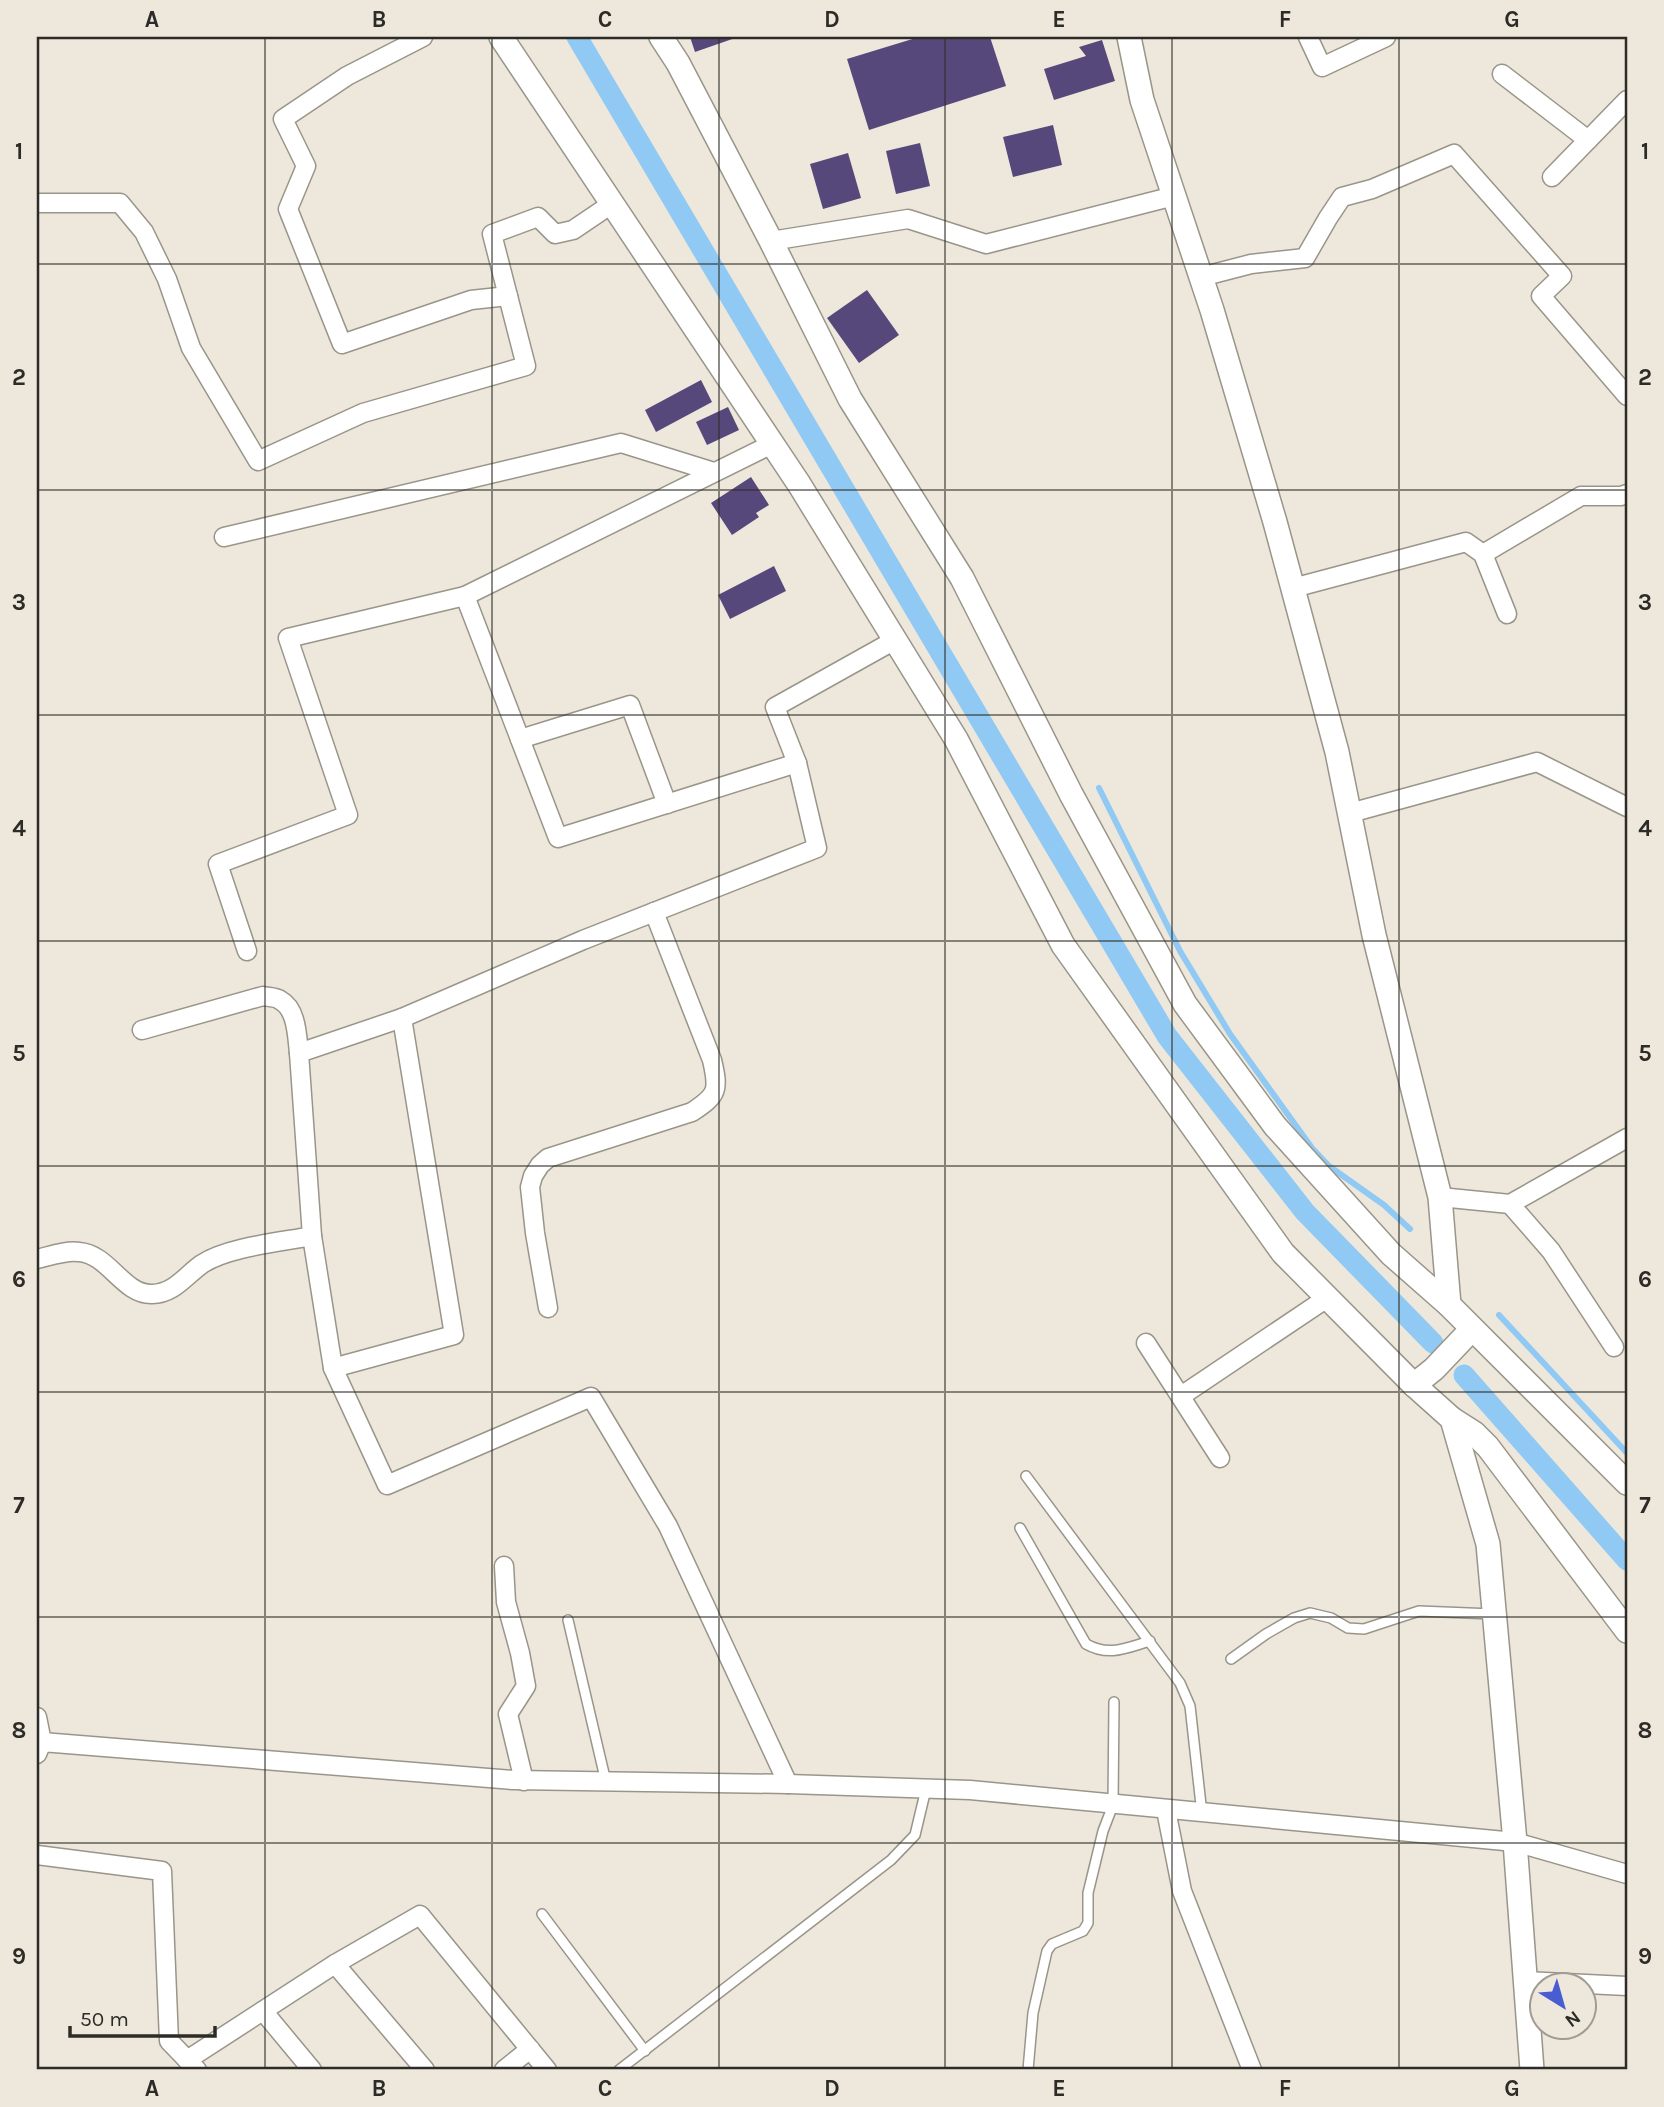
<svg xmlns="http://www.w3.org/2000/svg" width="1664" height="2107" font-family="Karla,sans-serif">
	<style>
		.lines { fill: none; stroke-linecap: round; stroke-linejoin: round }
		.stream { stroke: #90c9f3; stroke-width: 6 }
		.canal { stroke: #90c9f3; stroke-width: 21 }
		.building { fill: #57487b }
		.service-casing { stroke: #9a9589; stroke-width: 12 }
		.minor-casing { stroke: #9a9589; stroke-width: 21 }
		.tertiary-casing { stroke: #9a9589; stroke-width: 26 }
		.service { stroke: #fff; stroke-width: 9 }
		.minor { stroke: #fff; stroke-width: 18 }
		.tertiary { stroke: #fff; stroke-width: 23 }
		.grid { fill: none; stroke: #2d2b27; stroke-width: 2; stroke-opacity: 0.55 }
		.neatline { fill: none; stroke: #2d2b27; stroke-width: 2.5 }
		.grid-label { font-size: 23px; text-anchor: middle; font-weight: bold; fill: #2d2b27 }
	</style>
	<rect width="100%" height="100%" fill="#ede8db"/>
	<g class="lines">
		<g class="stream">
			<path d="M 1099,788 L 1180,951 L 1230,1034 L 1312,1148 L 1329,1166 L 1384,1205 L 1410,1229"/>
			<path d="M 1499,1315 L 1627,1453"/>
		</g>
		<g class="canal">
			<path d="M 577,37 L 1167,1036 L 1305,1212 L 1433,1343"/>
			<path d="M 1464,1375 L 1627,1560"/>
		</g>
	</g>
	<g class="building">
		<path d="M 690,37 L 738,37 L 695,52 Z"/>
		<path d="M 919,37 L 990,37 L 1006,86 L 869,130 L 847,59 Z"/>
		<path d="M 1102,40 L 1115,81 L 1054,100 L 1044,69 L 1086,56 L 1079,47 Z"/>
		<path d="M 1053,125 L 1062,165 L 1013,177 L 1003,137 Z"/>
		<path d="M 920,143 L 930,186 L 896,194 L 886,151 Z"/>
		<path d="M 848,153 L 861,198 L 823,209 L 810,164 Z"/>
		<path d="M 867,290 L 899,335 L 859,363 L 827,318 Z"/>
		<path d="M 701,380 L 712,402 L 656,432 L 645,410 Z"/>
		<path d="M 728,407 L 739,430 L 707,445 L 696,422 Z"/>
		<path d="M 751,477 L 769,505 L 756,513 L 759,517 L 732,535 L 711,503 Z"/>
		<path d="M 774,566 L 786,591 L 730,619 L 718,595 Z"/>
	</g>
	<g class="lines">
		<g class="service-casing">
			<g id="service">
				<path d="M 1026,1476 L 1180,1683 L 1190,1706 L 1202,1814"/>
				<path d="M 1020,1528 L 1086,1644 C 1109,1657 1126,1648 1150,1641"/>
				<path d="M 568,1620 L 606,1782"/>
				<path d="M 1231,1659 L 1266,1634 L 1294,1618 L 1310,1613 L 1331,1618 L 1348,1628 L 1364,1629 L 1419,1611 L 1493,1614"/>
				<path d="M 542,1914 L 645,2051"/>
				<path d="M 619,2070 L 891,1860 L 915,1835 L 926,1789"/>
				<path d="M 1028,2070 L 1033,2013 L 1047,1951 L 1052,1944 L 1083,1931 L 1088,1923 L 1088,1893 L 1103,1831 L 1113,1805 L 1114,1702"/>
			</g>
		</g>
		<g class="minor-casing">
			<g id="minor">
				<path d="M 423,37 L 347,76 L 283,119 L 306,166 L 288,209 L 342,344 L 471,300 L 508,296"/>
				<path d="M 1308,37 L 1322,67 L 1386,37"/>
				<path d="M 1502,74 L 1588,140"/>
				<path d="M 1552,177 L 1627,100"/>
				<path d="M 37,203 L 120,203 L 144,232 L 167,279 L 191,348 L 258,461 L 363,413 L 526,366 L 492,234 L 538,217 L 555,234 L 573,230 L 613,203"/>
				<path d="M 771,241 L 908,219 L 986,244 L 1174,196"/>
				<path d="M 1201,277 L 1251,264 L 1305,258 L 1328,218 L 1342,197 L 1372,189 L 1454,154 L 1562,276 L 1541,296 L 1627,396"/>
				<path d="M 772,444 L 465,596 L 558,838 L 797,763 L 775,707 L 895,640"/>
				<path d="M 224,537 L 621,443 L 714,472"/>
				<path d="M 1483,554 L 1581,496 L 1621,496 L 1627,494"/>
				<path d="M 1293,588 L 1466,542 L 1483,554 L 1507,614"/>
				<path d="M 520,739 L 630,705 L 667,804"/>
				<path d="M 1350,813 L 1537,762 L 1627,807"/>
				<path d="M 247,951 L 218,864 L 348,815 L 288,638 L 465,596"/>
				<path d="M 142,1030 L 263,996 C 268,997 276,997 280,1000 C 297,1009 297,1036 299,1053"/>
				<path d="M 1440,1197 L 1510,1204 L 1627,1138"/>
				<path d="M 1510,1204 L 1551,1251 L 1614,1347"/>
				<path d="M 312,1236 L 333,1368 L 387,1485 L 591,1397 L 668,1526 L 788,1784"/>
				<path d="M 37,1259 C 50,1256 66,1250 79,1252 C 109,1254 123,1295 152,1294 C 174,1294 186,1275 202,1264 C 228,1247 281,1242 312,1236 L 299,1053 L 402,1018"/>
				<path d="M 548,1308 L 535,1233 L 530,1187 L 533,1176 L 540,1165 L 548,1158 L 692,1112 C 718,1095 719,1090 712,1060 L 654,912"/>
				<path d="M 1146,1343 L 1220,1458"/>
				<path d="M 333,1368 L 454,1335 L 402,1018 L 583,940 L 817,848 L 797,763"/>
				<path d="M 1181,1396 L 1327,1298"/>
				<path d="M 504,1566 L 506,1602 L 520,1653 L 526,1686 L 508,1714 L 524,1781"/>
				<path d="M 37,1717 L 42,1742"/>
				<path d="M 37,1754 L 42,1742 L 513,1780 L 788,1784 L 970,1790 L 1515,1842 L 1627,1874"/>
				<path d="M 1166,1810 L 1182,1891 L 1252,2070"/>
				<path d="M 37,1855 L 162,1871 L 169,2041 L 197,2070"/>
				<path d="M 335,1964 L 425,2070"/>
				<path d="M 1525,1981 L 1627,1986"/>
				<path d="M 263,2011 L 312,2070"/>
				<path d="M 187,2060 L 335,1964 L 420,1915 L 547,2070"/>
				<path d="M 504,2070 L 530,2049"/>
			</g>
		</g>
		<g class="tertiary-casing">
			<g id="tertiary">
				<path d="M 501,37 L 799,484 L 956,739 L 1063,945 L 1283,1253 L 1414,1385 L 1452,1419 L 1474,1433 L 1488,1447 L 1627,1631"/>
				<path d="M 661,37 L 678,63 L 771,241 L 850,399 L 962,578 L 1071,794 L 1185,1004 L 1275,1126 L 1391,1254 L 1449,1305 L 1627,1483"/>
				<path d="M 1129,37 L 1142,100 L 1212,310 L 1275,522 L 1337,752 L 1374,935 L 1440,1197 L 1449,1305"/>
				<path d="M 1414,1385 L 1434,1369 L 1472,1329"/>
				<path d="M 1452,1419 L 1488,1544 L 1515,1842 L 1532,2070"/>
			</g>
		</g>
		<use href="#service" class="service"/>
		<use href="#minor" class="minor"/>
		<use href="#tertiary" class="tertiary"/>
	</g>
	<path class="grid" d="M 265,37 L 265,2070M 492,37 L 492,2070M 719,37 L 719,2070M 945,37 L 945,2070M 1172,37 L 1172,2070M 1399,37 L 1399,2070M 37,264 L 1627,264M 37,490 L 1627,490M 37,715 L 1627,715M 37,941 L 1627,941M 37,1166 L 1627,1166M 37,1392 L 1627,1392M 37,1617 L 1627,1617M 37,1843 L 1627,1843"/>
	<rect width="1664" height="2107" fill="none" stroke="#ede8db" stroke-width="77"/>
	<g transform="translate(1563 2006) rotate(143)"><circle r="33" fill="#ede8db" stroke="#a09c93" stroke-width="2"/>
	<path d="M0-5L12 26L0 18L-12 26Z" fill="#495dd2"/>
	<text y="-10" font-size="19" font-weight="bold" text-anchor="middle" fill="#2d2b27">N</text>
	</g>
	<path d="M70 2026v10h145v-10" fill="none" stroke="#2d2b27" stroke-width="3.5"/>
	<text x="80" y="2026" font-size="21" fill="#2d2b27" stroke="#ede8db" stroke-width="5" paint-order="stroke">50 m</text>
	<rect x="38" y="38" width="1588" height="2030" class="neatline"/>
	<g class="grid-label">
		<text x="152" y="27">A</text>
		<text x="379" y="27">B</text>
		<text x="605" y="27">C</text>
		<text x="832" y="27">D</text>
		<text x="1059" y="27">E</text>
		<text x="1285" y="27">F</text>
		<text x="1512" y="27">G</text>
		<text x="19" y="159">1</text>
		<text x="1645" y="159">1</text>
		<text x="19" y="385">2</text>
		<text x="1645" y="385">2</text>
		<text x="19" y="610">3</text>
		<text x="1645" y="610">3</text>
		<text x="19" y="836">4</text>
		<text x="1645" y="836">4</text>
		<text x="19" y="1061">5</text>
		<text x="1645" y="1061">5</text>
		<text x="19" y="1287">6</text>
		<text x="1645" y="1287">6</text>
		<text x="19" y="1513">7</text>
		<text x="1645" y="1513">7</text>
		<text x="19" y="1738">8</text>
		<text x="1645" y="1738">8</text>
		<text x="19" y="1964">9</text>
		<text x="1645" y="1964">9</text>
		<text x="152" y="2096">A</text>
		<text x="379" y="2096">B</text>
		<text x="605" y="2096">C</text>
		<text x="832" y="2096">D</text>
		<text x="1059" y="2096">E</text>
		<text x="1285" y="2096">F</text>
		<text x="1512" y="2096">G</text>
	</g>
</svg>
